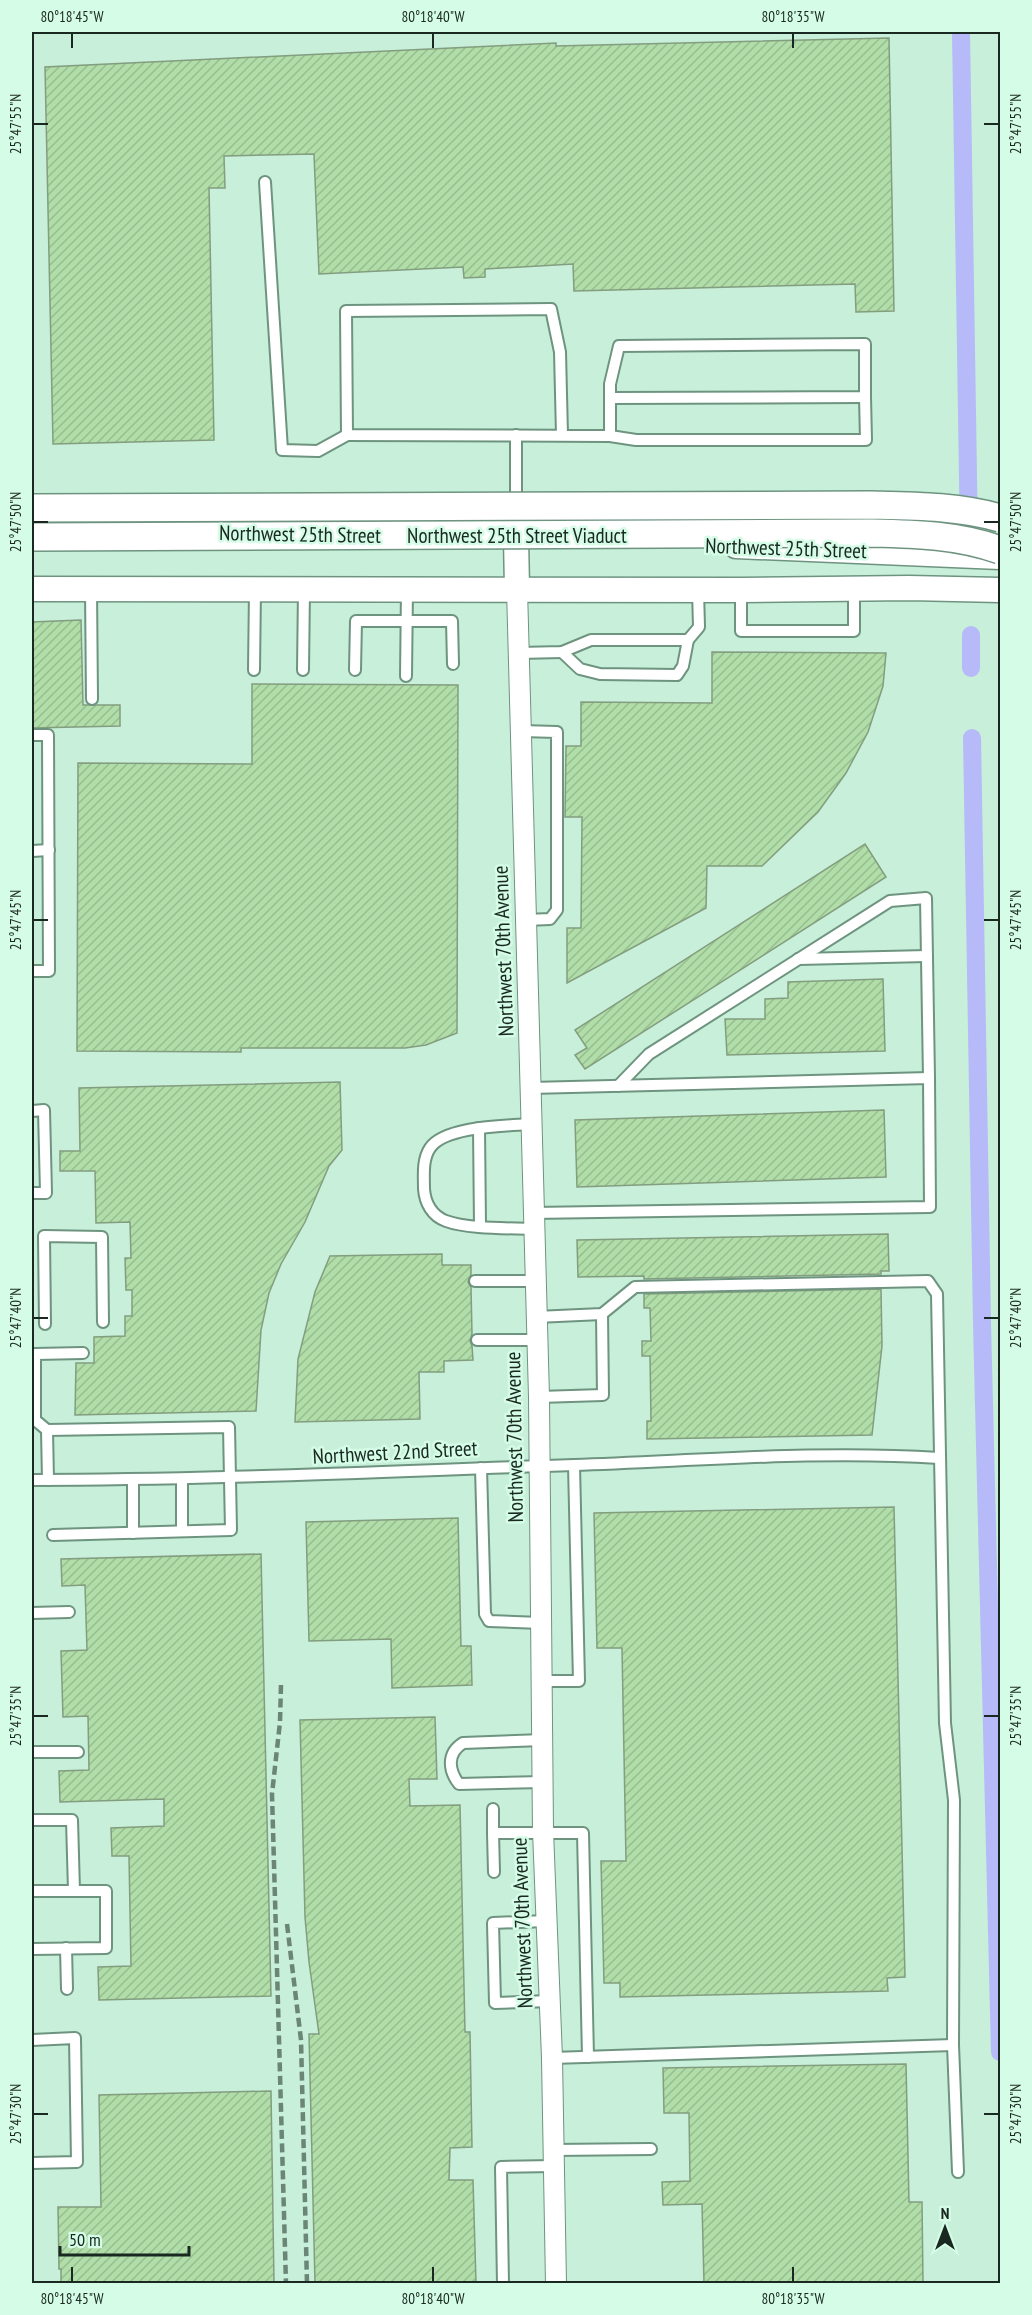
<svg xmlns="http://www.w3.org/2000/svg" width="1032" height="2315" font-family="'PT Sans Narrow',sans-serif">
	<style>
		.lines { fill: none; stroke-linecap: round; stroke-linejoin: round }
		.canal { stroke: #b6baf8; stroke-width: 18 }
		.building { fill: url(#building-hatch); stroke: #839d7f; stroke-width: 1.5 }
		.service-casing { stroke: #6e9480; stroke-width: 14 }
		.minor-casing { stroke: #6e9480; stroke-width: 22 }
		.tertiary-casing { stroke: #6e9480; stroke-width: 27 }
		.service { stroke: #fff; stroke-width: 10 }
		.minor { stroke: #fff; stroke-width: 20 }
		.tertiary { stroke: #fff; stroke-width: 24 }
		.rail { stroke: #6b8677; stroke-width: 4.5; stroke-dasharray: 9 4.5; stroke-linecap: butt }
		.secondary-bridge-casing { stroke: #6e9480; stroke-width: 30; stroke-linecap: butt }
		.secondary-bridge { stroke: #fff; stroke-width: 27 }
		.ticks { fill: none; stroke: #192820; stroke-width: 2 }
		.labels { text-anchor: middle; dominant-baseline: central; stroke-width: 5; stroke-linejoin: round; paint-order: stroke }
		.street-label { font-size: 21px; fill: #192820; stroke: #d4fce6 }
		.neatline { fill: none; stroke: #192820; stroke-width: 2 }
		.ticks-label { font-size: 15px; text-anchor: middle; fill: #192820 }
	</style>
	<defs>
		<pattern id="building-hatch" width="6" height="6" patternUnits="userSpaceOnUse" patternTransform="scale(1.5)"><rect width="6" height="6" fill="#b0dda8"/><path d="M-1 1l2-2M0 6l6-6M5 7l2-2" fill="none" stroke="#97be90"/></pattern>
	</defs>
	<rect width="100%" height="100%" fill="#c7efd9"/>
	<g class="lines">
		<g class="canal">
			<path d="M 961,32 L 969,540"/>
			<path d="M 971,635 L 971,668"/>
			<path d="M 972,738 L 982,1323 L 1000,2052"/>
		</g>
	</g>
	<g class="building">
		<path d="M 889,38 L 894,311 L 856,312 L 855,284 L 574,291 L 573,264 L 485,269 L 485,277 L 464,278 L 463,267 L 319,274 L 314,154 L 224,156 L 225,188 L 209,188 L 214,440 L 53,444 L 45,67 L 556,43 L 556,46 Z"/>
		<path d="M 81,620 L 83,705 L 120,705 L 120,726 L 32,728 L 32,622 Z"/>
		<path d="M 712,652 L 886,653 L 883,686 L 868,732 L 846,773 L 818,812 L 762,866 L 707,866 L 706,908 L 567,983 L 567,928 L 581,928 L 582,817 L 565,817 L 566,746 L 581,746 L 581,702 L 712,703 Z"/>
		<path d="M 252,684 L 458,685 L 457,1033 L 426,1045 L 405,1048 L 241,1048 L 241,1052 L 77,1051 L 78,763 L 252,764 Z"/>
		<path d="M 865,844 L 886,877 L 585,1069 L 575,1055 L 587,1048 L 575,1030 Z"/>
		<path d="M 883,979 L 885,1051 L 727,1055 L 725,1019 L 765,1019 L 765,999 L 788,998 L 788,982 Z"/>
		<path d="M 340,1082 L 342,1150 L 329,1166 L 305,1222 L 281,1264 L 269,1293 L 261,1330 L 256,1411 L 75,1415 L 76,1363 L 94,1363 L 94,1337 L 125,1336 L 125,1316 L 132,1316 L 132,1290 L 126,1290 L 125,1258 L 131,1258 L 130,1222 L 96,1223 L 95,1171 L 60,1171 L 60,1151 L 80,1151 L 79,1088 Z"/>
		<path d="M 884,1110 L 886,1177 L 577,1187 L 575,1120 Z"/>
		<path d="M 888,1234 L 889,1271 L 881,1271 L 881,1274 L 644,1279 L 644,1276 L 578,1277 L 577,1240 Z"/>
		<path d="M 442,1254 L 442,1265 L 471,1265 L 471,1275 L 468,1282 L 471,1287 L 472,1334 L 470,1341 L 472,1346 L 473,1360 L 444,1361 L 444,1372 L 419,1372 L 420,1419 L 295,1422 L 298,1359 L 315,1292 L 330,1256 Z"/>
		<path d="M 881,1289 L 882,1346 L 872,1435 L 647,1439 L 647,1421 L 651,1421 L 650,1356 L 642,1356 L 642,1341 L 651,1341 L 650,1308 L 644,1308 L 644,1294 Z"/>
		<path d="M 894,1507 L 905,1977 L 887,1978 L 888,1991 L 620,1997 L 620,1983 L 604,1983 L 601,1861 L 626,1861 L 622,1648 L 597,1648 L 594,1513 Z"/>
		<path d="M 458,1518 L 461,1646 L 471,1646 L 472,1685 L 392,1688 L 391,1639 L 309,1641 L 306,1522 Z"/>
		<path d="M 261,1554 L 271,1996 L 99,2000 L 98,1967 L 131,1966 L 129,1856 L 112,1856 L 111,1828 L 164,1826 L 164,1799 L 60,1802 L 59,1771 L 89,1770 L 88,1716 L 63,1717 L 61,1651 L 87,1650 L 85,1585 L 62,1586 L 61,1559 Z"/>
		<path d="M 435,1717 L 437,1779 L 409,1779 L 410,1806 L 460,1805 L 465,2032 L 470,2032 L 472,2147 L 450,2148 L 449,2180 L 473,2180 L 476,2283 L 315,2283 L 309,2034 L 319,2034 L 309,1962 L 305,1917 L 300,1720 Z"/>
		<path d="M 906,2064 L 909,2202 L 922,2202 L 923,2283 L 704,2283 L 702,2204 L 663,2205 L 662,2182 L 690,2181 L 689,2113 L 664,2113 L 663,2068 Z"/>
		<path d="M 271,2091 L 274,2283 L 61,2283 L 61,2269 L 59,2269 L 58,2207 L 101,2207 L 99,2095 Z"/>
	</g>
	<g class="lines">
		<g class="service-casing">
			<g id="service">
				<path d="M 265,182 L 282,450 L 318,451 L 347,435"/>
				<path d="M 516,435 L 516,506"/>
				<path d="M 562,435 L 560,352 L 551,309 L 346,311 L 347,435 L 610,436 L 610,384 L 619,346 L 865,344 L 865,397 L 610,398"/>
				<path d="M 610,436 L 636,440 L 866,440 L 865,397"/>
				<path d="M 91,589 L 92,699"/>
				<path d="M 741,590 L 741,631 L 854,631 L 854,588"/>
				<path d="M 562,652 L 580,669 L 600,674 L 677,675 L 683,666 L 688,640 L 699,627 L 698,590"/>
				<path d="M 519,653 L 562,652 L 591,640 L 688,640"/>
				<path d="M 254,670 L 255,589"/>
				<path d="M 303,670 L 304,589"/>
				<path d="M 355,670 L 356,621 L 452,621 L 453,664"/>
				<path d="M 406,676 L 407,589"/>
				<path d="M 521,731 L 557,732 L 557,910 L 550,919 L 526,920"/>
				<path d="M 32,735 L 48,735 L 49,971 L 32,971"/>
				<path d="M 32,851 L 49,850"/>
				<path d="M 798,959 L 927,956"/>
				<path d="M 618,1086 L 649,1054 L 890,901 L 926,898 L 929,1078"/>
				<path d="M 530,1088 L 929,1078 L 930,1207 L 532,1213"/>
				<path d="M 32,1111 L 44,1110 L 46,1193 L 32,1193"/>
				<path d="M 531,1124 C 506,1126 445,1126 430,1148 C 422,1160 424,1176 424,1189 C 425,1203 432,1216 446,1221 C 467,1229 509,1228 533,1229"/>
				<path d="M 479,1128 L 480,1226"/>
				<path d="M 475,1281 L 535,1281"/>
				<path d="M 536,1317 L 602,1314 L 635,1287 L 928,1281 L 937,1294 L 945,1723 L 954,1800 L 953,2045 L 958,2172"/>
				<path d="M 45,1324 L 44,1236 L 102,1237 L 103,1322"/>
				<path d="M 477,1340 L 537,1340"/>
				<path d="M 539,1397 L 603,1395 L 602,1314"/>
				<path d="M 47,1430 L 229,1427 L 231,1530 L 53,1535"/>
				<path d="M 481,1468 L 485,1614 L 489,1621 L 541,1623"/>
				<path d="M 182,1479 L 182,1531"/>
				<path d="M 32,1480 C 213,1480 393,1471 574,1465 C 696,1461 818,1450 939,1458"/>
				<path d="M 48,1480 L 47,1430 L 35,1420 L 35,1354 L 83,1353"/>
				<path d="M 133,1533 L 133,1479"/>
				<path d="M 32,1613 L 69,1612"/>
				<path d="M 543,1681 L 579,1681 L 574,1465"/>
				<path d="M 543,1740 L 463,1743 C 447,1753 448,1770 459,1784 L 543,1782"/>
				<path d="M 32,1752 L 78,1752"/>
				<path d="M 493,1809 L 493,1833"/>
				<path d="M 32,1820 L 72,1820 L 74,1891"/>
				<path d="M 494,1872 L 493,1833 L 583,1833 L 588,2057"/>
				<path d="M 32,1891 L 106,1891 L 106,1948 L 32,1949"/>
				<path d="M 546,1921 L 493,1923 L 495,2003 L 550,2001"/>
				<path d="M 66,1948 L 67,1989"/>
				<path d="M 32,2040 L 75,2038 L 77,2162 L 32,2163"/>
				<path d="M 552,2058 L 953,2045"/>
				<path d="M 553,2150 L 651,2149"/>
				<path d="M 503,2284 L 501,2167 L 554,2166"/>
			</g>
		</g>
		<g class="minor-casing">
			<path id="minor" d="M 517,589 L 539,1397 L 543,1831 L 552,2058 L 556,2284"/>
		</g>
		<g class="tertiary-casing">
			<g id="tertiary">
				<path d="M 516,537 L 517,589"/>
				<path d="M 736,546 L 1000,557"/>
				<path d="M 32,589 L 741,590 L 909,588 L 1000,590"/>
			</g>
		</g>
		<use href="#service" class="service"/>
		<use href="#minor" class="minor"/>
		<use href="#tertiary" class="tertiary"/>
		<g class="rail">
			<path d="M 281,1685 L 280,1722 L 272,1794 L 286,2284"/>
			<path d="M 287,1924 L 301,2040 L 307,2284"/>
		</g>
		<g class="secondary-bridge-casing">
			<g id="secondary-bridge">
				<path d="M 32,508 L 870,505 C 914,506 958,506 1000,518"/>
				<path d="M 32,537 L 872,533 C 916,534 959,535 1000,550"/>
			</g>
		</g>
		<use href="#secondary-bridge" class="secondary-bridge"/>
	</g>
	<path class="ticks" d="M 72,33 L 72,48M 433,33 L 433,48M 793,33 L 793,48M 33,124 L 48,124M 984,124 L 999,124M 33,522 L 48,522M 984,522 L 999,522M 33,920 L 48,920M 984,920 L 999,920M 33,1318 L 48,1318M 984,1318 L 999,1318M 33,1716 L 48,1716M 984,1716 L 999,1716M 33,2114 L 48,2114M 984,2114 L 999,2114M 72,2267 L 72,2282M 433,2267 L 433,2282M 793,2267 L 793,2282"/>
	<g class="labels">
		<g class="street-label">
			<text transform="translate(300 534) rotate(1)">Northwest 25th Street</text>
			<text x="517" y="535">Northwest 25th Street Viaduct</text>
			<text transform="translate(786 548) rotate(2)">Northwest 25th Street</text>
			<text transform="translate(503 951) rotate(-92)">Northwest 70th Avenue</text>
			<text transform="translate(514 1437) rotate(-91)">Northwest 70th Avenue</text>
			<text transform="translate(395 1452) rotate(-3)">Northwest 22nd Street</text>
			<text transform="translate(522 1923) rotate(-92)">Northwest 70th Avenue</text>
		</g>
	</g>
	<rect width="1032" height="2315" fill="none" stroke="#d4fce6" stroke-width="66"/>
	<g transform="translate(945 2228)" stroke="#d4fce6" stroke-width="4.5" paint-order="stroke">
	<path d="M0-4.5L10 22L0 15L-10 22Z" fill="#192820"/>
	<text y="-9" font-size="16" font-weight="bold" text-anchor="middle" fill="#192820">N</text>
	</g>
	<path d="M60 2246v9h129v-9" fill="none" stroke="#192820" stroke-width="3"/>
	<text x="69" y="2246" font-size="18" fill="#192820" stroke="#d4fce6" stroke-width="4.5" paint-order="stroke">50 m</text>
	<rect x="33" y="33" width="966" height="2249" class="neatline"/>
	<g class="ticks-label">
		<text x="72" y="22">80°18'45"W</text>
		<text x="433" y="22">80°18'40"W</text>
		<text x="793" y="22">80°18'35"W</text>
		<text transform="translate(16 124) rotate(-90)" y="5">25°47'55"N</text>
		<text transform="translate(1016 124) rotate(-90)" y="5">25°47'55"N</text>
		<text transform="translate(16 522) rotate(-90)" y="5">25°47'50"N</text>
		<text transform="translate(1016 522) rotate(-90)" y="5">25°47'50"N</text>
		<text transform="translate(16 920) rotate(-90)" y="5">25°47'45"N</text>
		<text transform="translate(1016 920) rotate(-90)" y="5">25°47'45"N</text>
		<text transform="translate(16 1318) rotate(-90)" y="5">25°47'40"N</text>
		<text transform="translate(1016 1318) rotate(-90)" y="5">25°47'40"N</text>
		<text transform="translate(16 1716) rotate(-90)" y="5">25°47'35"N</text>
		<text transform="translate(1016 1716) rotate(-90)" y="5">25°47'35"N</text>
		<text transform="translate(16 2114) rotate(-90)" y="5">25°47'30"N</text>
		<text transform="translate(1016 2114) rotate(-90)" y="5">25°47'30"N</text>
		<text x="72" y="2304">80°18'45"W</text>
		<text x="433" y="2304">80°18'40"W</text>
		<text x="793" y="2304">80°18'35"W</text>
	</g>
</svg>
